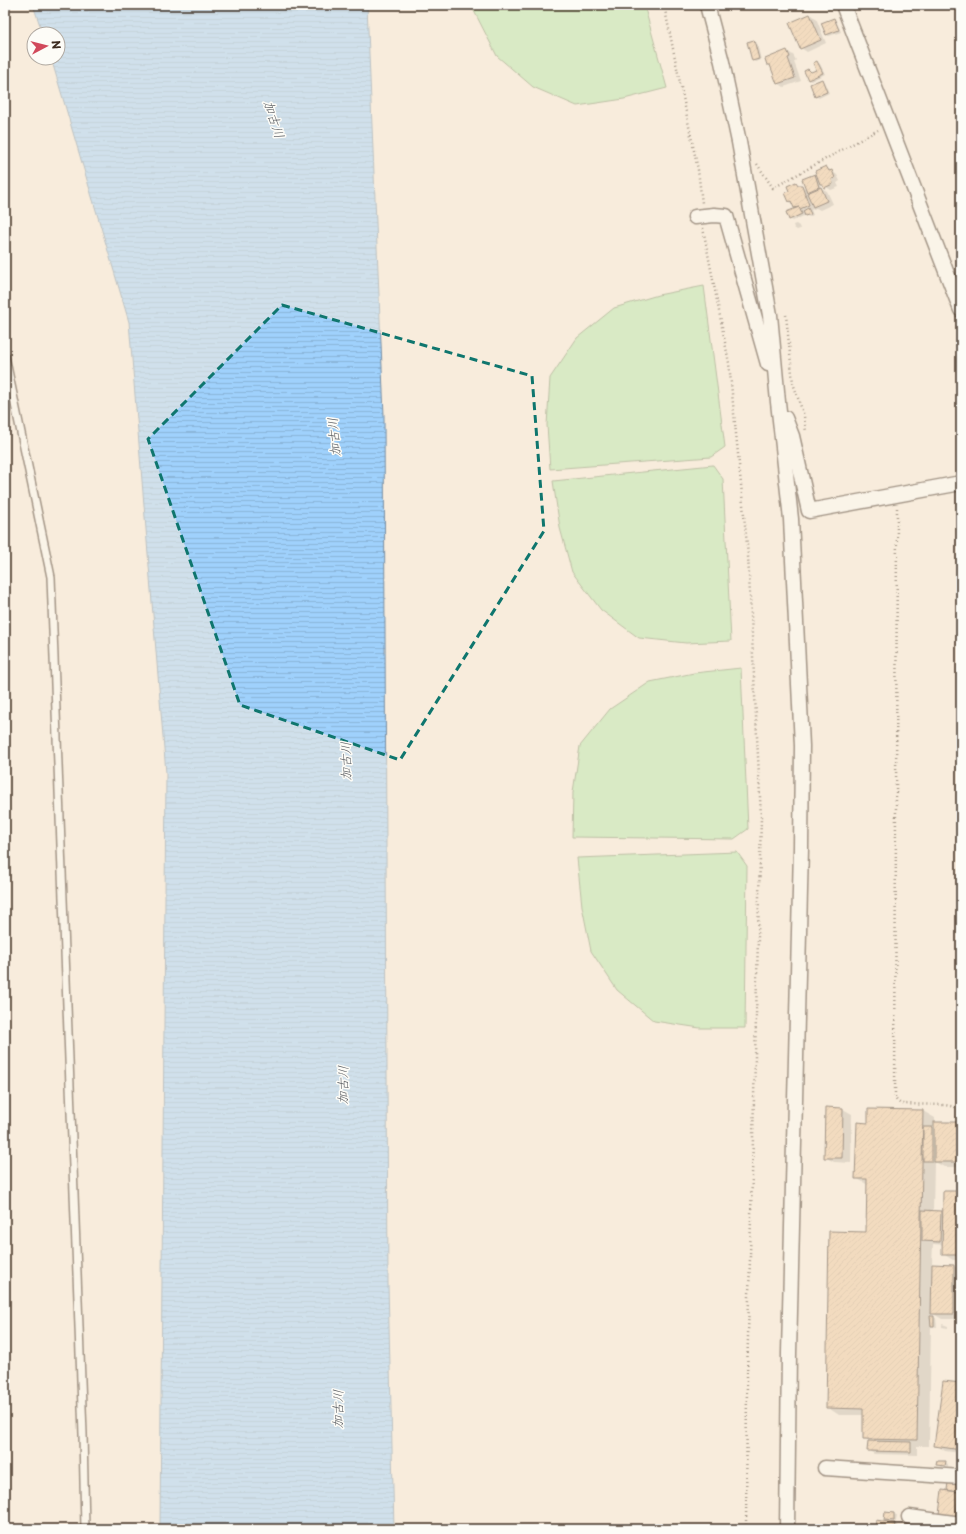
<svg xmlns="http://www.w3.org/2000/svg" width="966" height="1534" font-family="'Playpen Sans','Klee One',sans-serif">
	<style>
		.pitch { fill: #b3e7a8; stroke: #778863 }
		.water { fill: url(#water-rules); stroke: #778ea3 }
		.shadow { fill: #0003 }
		.building { fill: url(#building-hatch); stroke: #3b2a1e }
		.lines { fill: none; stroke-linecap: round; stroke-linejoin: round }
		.lane-casing { stroke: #3b2a1e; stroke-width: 10 }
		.street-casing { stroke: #3b2a1e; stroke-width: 17 }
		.path { stroke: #3b2a1e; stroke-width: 2.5; stroke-dasharray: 1 3; stroke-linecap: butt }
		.lane { stroke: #fdfcf7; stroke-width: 7 }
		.street { stroke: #fdfcf7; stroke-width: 14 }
		.marked { fill: none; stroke: #0f766e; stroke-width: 3; stroke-dasharray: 8 5; stroke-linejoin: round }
		.labels { text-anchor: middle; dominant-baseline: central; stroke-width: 3; stroke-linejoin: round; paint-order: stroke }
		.water-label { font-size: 13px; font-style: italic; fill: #595c61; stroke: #fdfcf7 }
	</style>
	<defs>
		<pattern id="water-rules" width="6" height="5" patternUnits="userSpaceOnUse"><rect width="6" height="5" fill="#9fd1fc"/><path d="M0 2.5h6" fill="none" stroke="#8ab4d8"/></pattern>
		<pattern id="building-hatch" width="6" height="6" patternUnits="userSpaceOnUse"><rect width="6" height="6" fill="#ecc69c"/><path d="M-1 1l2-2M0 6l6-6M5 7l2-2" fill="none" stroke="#cbaa86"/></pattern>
	</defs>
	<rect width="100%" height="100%" fill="#f8ecdc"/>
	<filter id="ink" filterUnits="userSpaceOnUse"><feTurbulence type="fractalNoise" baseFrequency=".025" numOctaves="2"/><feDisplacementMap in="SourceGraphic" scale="8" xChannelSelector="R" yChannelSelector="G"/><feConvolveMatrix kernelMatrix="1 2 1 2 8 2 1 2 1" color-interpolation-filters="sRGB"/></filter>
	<g filter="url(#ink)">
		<g class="pitch">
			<path d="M 471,5 L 644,5 L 667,88 L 624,99 L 577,106 L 533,87 L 497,56 Z"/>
			<path d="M 704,286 L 725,447 L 711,457 L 550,469 L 547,425 L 550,378 L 577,338 L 614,308 L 658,295 Z"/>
			<path d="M 713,465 L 723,479 L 731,641 L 686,643 L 639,638 L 601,610 L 572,572 L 560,528 L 553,481 Z"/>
			<path d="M 741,668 L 748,829 L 734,839 L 572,837 L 573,792 L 580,746 L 610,709 L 650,682 L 694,673 Z"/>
			<path d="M 737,852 L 747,866 L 745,1028 L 700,1028 L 654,1021 L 617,990 L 591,951 L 582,906 L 577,858 Z"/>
		</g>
		<path class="water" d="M 33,5 L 367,5 L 384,416 L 388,1285 L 394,1529 L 160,1529 L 166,773 L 129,322 L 51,58 L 58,58 L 58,34 L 43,34 Z"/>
		<g class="shadow">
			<path d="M 810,15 L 816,18 L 826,43 L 807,52 L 801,48 Z"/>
			<path d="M 834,19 L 836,21 L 841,32 L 829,36 L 827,35 L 822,24 Z"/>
			<path d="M 754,41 L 757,43 L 761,60 L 755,62 L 753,60 Z"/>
			<path d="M 787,51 L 793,55 L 796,60 L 794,62 L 801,81 L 784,87 L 778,83 L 771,66 L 768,64 Z"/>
			<path d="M 817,62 L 820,64 L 825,74 L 811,81 L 809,80 L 813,77 L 817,70 Z"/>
			<path d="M 821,80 L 824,82 L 829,93 L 819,98 L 816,96 Z"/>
			<path d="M 826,167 L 837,175 L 840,181 L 837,183 L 839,187 L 831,190 L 819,182 L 821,188 L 827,191 L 833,204 L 820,210 L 816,208 L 811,210 L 813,215 L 809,217 L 806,215 L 793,221 L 790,219 L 797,209 L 789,201 L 790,191 L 796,184 L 807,189 L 814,175 L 819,178 Z"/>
			<path d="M 796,224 L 799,226 L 800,229 L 797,230 L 794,228 L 793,225 Z"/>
			<path d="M 843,1109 L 852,1114 L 851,1163 L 834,1162 L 825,1157 Z"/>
			<path d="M 923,1111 L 935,1118 L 935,1123 L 961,1123 L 961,1167 L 944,1167 L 937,1163 L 934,1163 L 933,1212 L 941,1212 L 944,1214 L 961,1192 L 961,1260 L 953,1260 L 943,1254 L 944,1245 L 933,1244 L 932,1265 L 954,1266 L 961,1270 L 961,1319 L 942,1319 L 932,1313 L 931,1317 L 936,1318 L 937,1327 L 931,1326 L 929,1446 L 917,1446 L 917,1455 L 874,1454 L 868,1450 L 869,1441 L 864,1438 L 864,1415 L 839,1415 L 827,1407 L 867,1233 L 868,1185 L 856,1178 L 869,1124 Z"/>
			<path d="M 942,1324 L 948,1326 L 948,1328 L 942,1327 Z"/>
			<path d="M 961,1384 L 961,1453 L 945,1451 L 936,1445 Z"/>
			<path d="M 945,1462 L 948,1464 L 948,1467 L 940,1466 L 937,1465 Z"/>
			<path d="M 959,1484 L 961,1485 L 961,1519 L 946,1517 L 940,1514 L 953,1493 L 948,1490 Z"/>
			<path d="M 886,1513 L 897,1515 L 896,1522 L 886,1519 Z"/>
			<path d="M 895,1524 L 901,1528 L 900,1529 L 876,1529 Z"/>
		</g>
		<g class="building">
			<path d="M 810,14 L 821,40 L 800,49 L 789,23 Z"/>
			<path d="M 834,18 L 839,30 L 826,35 L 821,23 Z"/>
			<path d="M 754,40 L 759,59 L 752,61 L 747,42 Z"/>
			<path d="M 787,50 L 790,57 L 788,58 L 795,78 L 777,84 L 770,65 L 767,65 L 765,59 Z"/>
			<path d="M 817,61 L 823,73 L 808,80 L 804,71 L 808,69 L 811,72 L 816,70 L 813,63 Z"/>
			<path d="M 822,79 L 827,92 L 815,97 L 810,84 Z"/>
			<path d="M 826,166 L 829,171 L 832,170 L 835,178 L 832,179 L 833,184 L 824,188 L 822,184 L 820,184 L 815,171 Z"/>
			<path d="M 815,174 L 819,187 L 807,192 L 802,179 Z"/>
			<path d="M 796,182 L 798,185 L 802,185 L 809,205 L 800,209 L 799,207 L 794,208 L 791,201 L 789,202 L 785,193 L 789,191 L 787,186 Z"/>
			<path d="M 821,187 L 827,201 L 813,207 L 807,193 Z"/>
			<path d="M 799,207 L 802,214 L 789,220 L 786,212 Z"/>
			<path d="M 808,208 L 811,214 L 805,216 L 803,211 Z"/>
			<path d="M 825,1107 L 843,1108 L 842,1158 L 824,1158 Z"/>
			<path d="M 868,1109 L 923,1110 L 917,1440 L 863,1439 L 863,1409 L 826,1408 L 829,1231 L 866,1232 L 867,1179 L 855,1179 L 857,1122 L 868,1123 Z"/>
			<rect x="934" y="1122" width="27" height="40"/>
			<rect x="923" y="1127" width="9" height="34"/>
			<path d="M 943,1191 L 961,1191 L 961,1255 L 942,1255 Z"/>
			<path d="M 922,1210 L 941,1211 L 940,1242 L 922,1241 Z"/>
			<path d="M 932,1264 L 954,1265 L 954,1314 L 931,1314 Z"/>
			<path d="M 930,1316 L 934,1316 L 934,1326 L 931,1326 Z"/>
			<path d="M 943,1381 L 961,1383 L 961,1450 L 934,1446 Z"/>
			<path d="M 868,1441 L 911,1442 L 911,1452 L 867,1451 Z"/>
			<path d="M 937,1461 L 946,1461 L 945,1466 L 936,1465 Z"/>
			<path d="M 948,1482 L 959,1483 L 958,1492 L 947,1490 Z"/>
			<path d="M 942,1490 L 959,1492 L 956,1516 L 939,1514 Z"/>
			<path d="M 885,1512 L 894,1513 L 894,1521 L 884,1520 Z"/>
			<path d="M 876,1520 L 895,1523 L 894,1529 L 875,1529 Z"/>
		</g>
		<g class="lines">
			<g class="lane-casing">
				<path id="lane" d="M 5,356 L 51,577 L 83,1434 L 85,1529"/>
			</g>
			<g class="street-casing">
				<g id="street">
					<path d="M 707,5 L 722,62 L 739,142 L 770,315 L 778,402 L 791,519 L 802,746 L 801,848 L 789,1353 L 787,1529"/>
					<path d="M 843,5 L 961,310"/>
					<path d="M 695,217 L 714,215 L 726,216 L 768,364"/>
					<path d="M 785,418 L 792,436 L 809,511 L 961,483"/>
					<path d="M 825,1468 L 961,1477"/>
					<path d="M 909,1517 L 961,1524"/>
				</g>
			</g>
			<g class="path">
				<path d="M 664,5 L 698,170 L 702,203"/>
				<path d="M 757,164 L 773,188 L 878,130"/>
				<path d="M 703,228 L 729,363 L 748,555 L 761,817 L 747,1377 L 746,1529"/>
				<path d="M 786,315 L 793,383 L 804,416 L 806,432"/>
				<path d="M 897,508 L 895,1098 L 897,1101 L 901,1104 L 945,1105 L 961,1108"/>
			</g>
			<use href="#lane" class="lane"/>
			<use href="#street" class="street"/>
		</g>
	</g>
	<path d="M0 0H966V1534H0ZM 282,305 L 532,376 L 544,531 L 400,760 L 240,705 L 148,439 Z" fill="#f8ecdc" fill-opacity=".55" fill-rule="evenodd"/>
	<path class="marked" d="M 282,305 L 532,376 L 544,531 L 400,760 L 240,705 L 148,439 Z"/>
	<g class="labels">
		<g class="water-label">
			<text transform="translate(275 119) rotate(72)">加古川</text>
			<text transform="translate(333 437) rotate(-95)">加古川</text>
			<text transform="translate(345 761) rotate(-91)">加古川</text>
			<text transform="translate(342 1085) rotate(-89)">加古川</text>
			<text transform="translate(337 1409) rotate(-89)">加古川</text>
		</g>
	</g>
	<rect width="966" height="1534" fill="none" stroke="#fdfcf7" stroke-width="20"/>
	<rect x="10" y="10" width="946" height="1514" fill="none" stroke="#3b2a1e" stroke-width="1.5" filter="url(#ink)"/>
	<g transform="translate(46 46) rotate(83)"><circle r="19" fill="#fdfcf7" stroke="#afa8a0"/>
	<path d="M0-3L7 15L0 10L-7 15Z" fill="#d1495b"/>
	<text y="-6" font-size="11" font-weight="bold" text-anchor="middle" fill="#3b2a1e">N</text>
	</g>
</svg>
